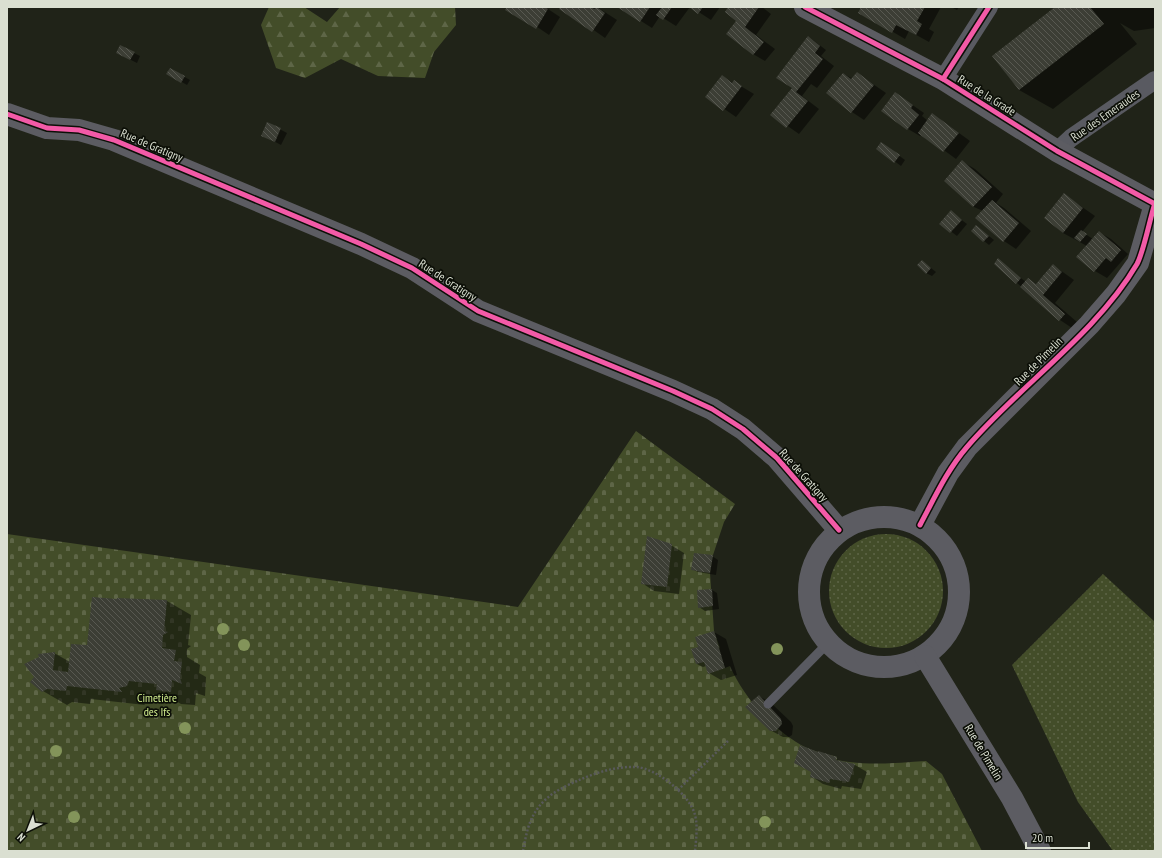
<svg xmlns="http://www.w3.org/2000/svg" width="1162" height="858" font-family="'PT Sans Narrow',sans-serif">
	<style>
		.grass { fill: url(#grass-dots) }
		.forest { fill: url(#forest-firs) }
		.cemetery { fill: url(#cemetery-stones) }
		.shadow { fill: #0007 }
		.building { fill: url(#building-back-hatch) }
		.lines { fill: none; stroke-linecap: round; stroke-linejoin: round }
		.path { stroke: #58595a; stroke-width: 2.5; stroke-dasharray: 2 2; stroke-linecap: butt }
		.lane { stroke: #595a61; stroke-width: 9 }
		.street { stroke: #595a61; stroke-width: 18 }
		.secondary { stroke: #5c5c62; stroke-width: 22 }
		.cycleway-casing { stroke: #0c0f07; stroke-width: 8 }
		.cycleway { stroke: #f35aa7; stroke-width: 5 }
		.tree { fill: #83945a }
		.labels { text-anchor: middle; dominant-baseline: central; stroke-width: 3.5; stroke-linejoin: round; paint-order: stroke }
		.street-label { font-size: 12px; fill: #dadfd1; stroke: #0c0f07 }
		.park-label { font-size: 12px; fill: #d4f090; stroke: #0c0f07 }
	</style>
	<defs>
		<pattern id="grass-dots" width="8" height="8" patternUnits="userSpaceOnUse"><rect width="8" height="8" fill="#434d29"/><path d="M2 2h.1M6 6h.1" fill="none" stroke="#5e6647" stroke-width="1.8" stroke-linecap="round"/></pattern>
		<pattern id="forest-firs" width="22" height="20" patternUnits="userSpaceOnUse"><rect width="22" height="20" fill="#434d29"/><path d="M5 1l3.5 6h-7zM16 11l3.5 6h-7z" fill="#5e6647"/></pattern>
		<pattern id="cemetery-stones" width="16" height="16" patternUnits="userSpaceOnUse"><rect width="16" height="16" fill="#434d29"/><path d="M2 7V4a2 2 0 0 1 4 0v3zM10 15v-3a2 2 0 0 1 4 0v3z" fill="#5e6647"/></pattern>
		<pattern id="building-back-hatch" width="6" height="6" patternUnits="userSpaceOnUse"><rect width="6" height="6" fill="#3c3e35"/><path d="M-1 5l2 2M0 0l6 6M5-1l2 2" fill="none" stroke="#585951"/></pattern>
	</defs>
	<rect width="100%" height="100%" fill="#202318"/>
	<g class="grass">
		<circle cx="886" cy="591" r="57"/>
		<path d="M 1103,574 L 1155,622 L 1155,851 L 1113,851 L 1078,802 L 1012,665 Z"/>
	</g>
	<path class="forest" d="M 269,7 L 304,7 L 327,22 L 340,7 L 455,7 L 456,25 L 434,52 L 425,78 L 378,76 L 341,59 L 305,78 L 276,68 L 261,25 Z"/>
	<path class="cemetery" d="M 636,431 L 735,504 L 724,522 L 713,555 L 710,573 L 714,631 L 720,648 L 718,649 L 725,668 L 730,666 C 744,698 771,727 801,745 C 813,752 824,753 837,757 L 837,760 C 867,766 896,763 926,761 L 942,774 L 982,851 L 7,851 L 7,534 L 518,607 Z"/>
	<g class="shadow">
		<path d="M 508,7 L 545,7 L 560,17 L 549,35 Z"/>
		<path d="M 561,7 L 597,7 L 617,20 L 605,38 Z"/>
		<path d="M 619,7 L 690,7 L 676,26 L 660,16 L 652,28 Z"/>
		<path d="M 691,7 L 720,7 L 711,20 Z"/>
		<path d="M 730,7 L 762,7 L 771,14 L 756,35 L 775,49 L 765,61 L 753,54 Z"/>
		<path d="M 862,7 L 902,7 L 906,9 L 907,7 L 941,7 L 929,29 L 934,32 L 929,42 L 909,31 L 905,39 L 859,12 Z"/>
		<path d="M 951,7 L 959,7 L 957,10 Z"/>
		<path d="M 1057,7 L 1155,7 L 1155,28 L 1134,31 L 1120,23 L 1137,44 L 1053,109 L 1019,90 L 994,56 Z"/>
		<path d="M 809,37 L 826,50 L 821,56 L 834,66 L 817,88 L 811,84 L 802,96 L 819,109 L 799,134 L 772,115 L 793,88 L 777,77 Z"/>
		<path d="M 134,53 L 140,56 L 137,63 L 123,56 Z"/>
		<path d="M 170,69 L 190,80 L 187,85 L 168,74 Z"/>
		<path d="M 857,73 L 886,93 L 864,120 L 852,112 L 828,93 L 844,74 L 853,79 Z"/>
		<path d="M 722,76 L 733,83 L 734,82 L 754,94 L 736,117 L 707,97 Z"/>
		<path d="M 895,93 L 924,113 L 922,116 L 928,121 L 933,114 L 970,141 L 956,159 L 922,134 L 920,136 L 908,129 L 882,110 Z"/>
		<path d="M 268,123 L 287,133 L 281,145 L 268,138 Z"/>
		<path d="M 887,147 L 905,160 L 901,166 L 877,148 Z"/>
		<path d="M 963,162 L 975,169 L 1003,194 L 996,203 L 1004,208 L 1031,231 L 1016,249 L 1004,241 L 977,218 L 983,211 L 974,207 L 946,181 Z"/>
		<path d="M 1065,195 L 1095,216 L 1082,232 L 1093,239 L 1099,232 L 1111,239 L 1128,254 L 1107,278 L 1095,271 L 1087,246 L 1063,233 L 1046,218 Z"/>
		<path d="M 951,212 L 967,224 L 957,236 L 940,223 Z"/>
		<path d="M 976,226 L 994,240 L 989,245 L 984,241 Z"/>
		<path d="M 998,260 L 1026,282 L 1028,279 L 1037,284 L 1053,265 L 1074,280 L 1055,303 L 1077,322 L 1072,328 L 1060,320 L 1017,283 Z"/>
		<path d="M 922,261 L 936,272 L 932,276 L 926,273 Z"/>
		<path d="M 669,544 L 684,553 L 679,594 L 654,591 L 642,583 Z"/>
		<path d="M 712,556 L 718,560 L 716,575 L 698,572 L 692,569 Z"/>
		<path d="M 712,590 L 717,593 L 719,609 L 705,611 L 699,607 Z"/>
		<path d="M 118,599 L 167,601 L 191,615 L 188,645 L 191,646 L 187,649 L 187,657 L 200,665 L 199,673 L 206,677 L 205,696 L 196,693 L 195,705 L 181,704 L 168,696 L 153,694 L 151,700 L 143,702 L 145,705 L 91,699 L 90,704 L 72,702 L 67,705 L 43,691 L 54,653 L 70,662 L 87,646 Z"/>
		<path d="M 714,632 L 726,639 L 737,675 L 721,680 L 709,673 L 706,666 L 703,667 L 697,664 L 699,647 Z"/>
		<path d="M 759,696 L 771,703 L 791,722 L 793,726 L 792,735 L 789,737 L 783,737 L 770,730 Z"/>
		<path d="M 819,752 L 844,763 L 855,765 L 867,772 L 861,789 L 842,786 L 841,789 L 823,784 L 811,776 L 812,772 L 795,763 L 818,754 Z"/>
	</g>
	<g class="building">
		<path d="M 507,7 L 545,7 L 548,9 L 536,29 L 505,10 Z"/>
		<path d="M 560,7 L 592,7 L 594,9 L 597,7 L 605,13 L 592,32 L 559,9 Z"/>
		<path d="M 617,7 L 650,7 L 640,22 Z"/>
		<path d="M 662,7 L 672,7 L 663,20 L 656,15 Z"/>
		<path d="M 689,7 L 703,7 L 698,14 Z"/>
		<path d="M 728,7 L 759,7 L 745,27 L 764,42 L 753,55 L 726,34 L 736,21 L 725,12 Z"/>
		<path d="M 861,7 L 906,8 L 925,7 L 917,21 L 922,24 L 916,35 L 896,25 L 892,33 L 858,13 Z"/>
		<path d="M 1055,7 L 1090,7 L 1104,24 L 1019,90 L 992,56 Z"/>
		<path d="M 808,36 L 820,46 L 815,53 L 823,59 L 796,92 L 808,101 L 786,128 L 770,115 L 792,88 L 776,78 Z"/>
		<path d="M 120,45 L 135,52 L 130,60 L 116,53 Z"/>
		<path d="M 170,68 L 185,76 L 181,83 L 166,74 Z"/>
		<path d="M 857,72 L 874,85 L 851,113 L 826,93 L 843,73 L 851,79 Z"/>
		<path d="M 722,75 L 732,83 L 734,80 L 742,86 L 723,111 L 705,97 Z"/>
		<path d="M 895,92 L 913,105 L 911,108 L 919,115 L 907,130 L 881,111 Z"/>
		<path d="M 932,113 L 959,133 L 943,152 L 918,133 Z"/>
		<path d="M 267,122 L 281,128 L 275,142 L 261,136 Z"/>
		<path d="M 881,142 L 900,155 L 894,163 L 876,149 Z"/>
		<path d="M 962,160 L 992,187 L 973,207 L 944,181 Z"/>
		<path d="M 1064,193 L 1083,208 L 1063,233 L 1044,218 Z"/>
		<path d="M 992,200 L 1019,223 L 1003,242 L 975,218 Z"/>
		<path d="M 951,210 L 962,220 L 950,233 L 939,224 Z"/>
		<path d="M 976,225 L 989,236 L 983,242 L 971,231 Z"/>
		<path d="M 1081,230 L 1087,234 L 1080,242 L 1074,238 Z"/>
		<path d="M 1099,231 L 1121,250 L 1111,262 L 1106,258 L 1094,272 L 1076,257 Z"/>
		<path d="M 998,258 L 1021,278 L 1016,284 L 994,264 Z"/>
		<path d="M 922,260 L 931,268 L 926,274 L 917,265 Z"/>
		<path d="M 1053,264 L 1062,272 L 1043,295 L 1065,314 L 1059,321 L 1020,287 L 1028,278 L 1036,284 Z"/>
		<path d="M 647,536 L 672,544 L 667,587 L 641,584 Z"/>
		<path d="M 694,553 L 713,555 L 710,573 L 691,570 Z"/>
		<path d="M 712,589 L 713,606 L 698,608 L 697,590 Z"/>
		<path d="M 92,597 L 117,599 L 117,598 L 167,600 L 164,631 L 168,632 L 163,635 L 162,648 L 176,650 L 174,661 L 182,662 L 180,678 L 182,684 L 172,680 L 171,692 L 156,690 L 157,684 L 129,681 L 127,686 L 119,688 L 122,692 L 67,686 L 66,691 L 47,689 L 42,692 L 30,682 L 34,677 L 24,664 L 39,657 L 38,654 L 55,652 L 53,670 L 68,672 L 71,644 L 87,645 Z"/>
		<path d="M 714,631 L 725,668 L 708,674 L 704,662 L 696,664 L 691,649 L 698,647 L 695,637 Z"/>
		<path d="M 759,695 L 781,719 L 782,724 L 776,731 L 770,731 L 745,707 Z"/>
		<path d="M 800,745 L 818,752 L 818,751 L 837,757 L 836,760 L 855,764 L 849,782 L 830,779 L 829,783 L 810,777 L 811,772 L 794,763 Z"/>
	</g>
	<g class="lines">
		<g class="path">
			<path d="M 678,790 L 729,740"/>
			<path d="M 523,851 C 526,836 528,821 538,808 C 547,795 563,787 577,781 C 594,773 617,766 636,767 C 656,768 690,795 695,815 C 698,826 696,840 695,851"/>
		</g>
		<path class="lane" d="M 768,704 L 828,643"/>
		<g class="street">
			<path d="M 943,79 L 989,7"/>
			<path d="M 1057,151 L 1071,138 L 1155,80"/>
		</g>
		<g class="secondary">
			<path d="M 805,7 L 943,79 L 1057,151 L 1155,204 L 1138,263 L 1116,294 L 1089,325 L 967,447 L 948,473 L 920,525"/>
			<path d="M 7,114 L 47,128 L 79,130 L 114,140 L 361,244 L 412,268 L 478,311 L 673,391 L 712,409 L 743,429 L 777,458 L 839,530"/>
			<circle cx="884" cy="592" r="75"/>
			<path d="M 925,656 L 1012,798 L 1040,851"/>
		</g>
		<g class="cycleway-casing">
			<g id="cycleway">
				<path d="M 805,7 L 943,79 L 1057,151 L 1155,204"/>
				<path d="M 943,79 L 989,7"/>
				<path d="M 7,114 L 47,128 L 79,130 L 114,140 L 361,244 L 412,268 L 478,311 L 673,391 L 712,409 L 743,429 L 777,458 L 839,530"/>
				<path d="M 920,525 C 934,499 947,470 967,447 C 1019,386 1096,334 1137,264 C 1144,251 1150,218 1155,203"/>
			</g>
		</g>
		<use href="#cycleway" class="cycleway"/>
	</g>
	<g class="tree">
		<circle cx="223" cy="629" r="6"/>
		<circle cx="244" cy="645" r="6"/>
		<circle cx="777" cy="649" r="6"/>
		<circle cx="185" cy="728" r="6"/>
		<circle cx="56" cy="751" r="6"/>
		<circle cx="74" cy="817" r="6"/>
		<circle cx="765" cy="822" r="6"/>
	</g>
	<g class="labels">
		<g class="street-label">
			<text transform="translate(987 95) rotate(32)">Rue de la Grade</text>
			<text transform="translate(1105 115) rotate(-35)">Rue des Emeraudes</text>
			<text transform="translate(152 145) rotate(23)">Rue de Gratigny</text>
			<text transform="translate(448 280) rotate(33)">Rue de Gratigny</text>
			<text transform="translate(1038 361) rotate(-45)">Rue de Pimelin</text>
			<text transform="translate(804 475) rotate(48)">Rue de Gratigny</text>
			<text transform="translate(984 752) rotate(59)">Rue de Pimelin</text>
		</g>
		<g class="park-label">
			<text x="157" y="697">Cimetière<tspan x="157" dy="14">des Ifs</tspan></text>
		</g>
	</g>
	<rect width="1162" height="858" fill="none" stroke="#dadfd1" stroke-width="16"/>
	<g transform="translate(28 830) rotate(223)" stroke="#0c0f07" stroke-width="3" paint-order="stroke">
	<path d="M0-3L7 15L0 10L-7 15Z" fill="#dadfd1"/>
	<text y="-6" font-size="11" font-weight="bold" text-anchor="middle" fill="#dadfd1">N</text>
	</g>
	<path d="M1026 842v6h63v-6" fill="none" stroke="#dadfd1" stroke-width="2"/>
	<text x="1032" y="842" font-size="12" fill="#dadfd1" stroke="#0c0f07" stroke-width="3" paint-order="stroke">20 m</text>
</svg>
